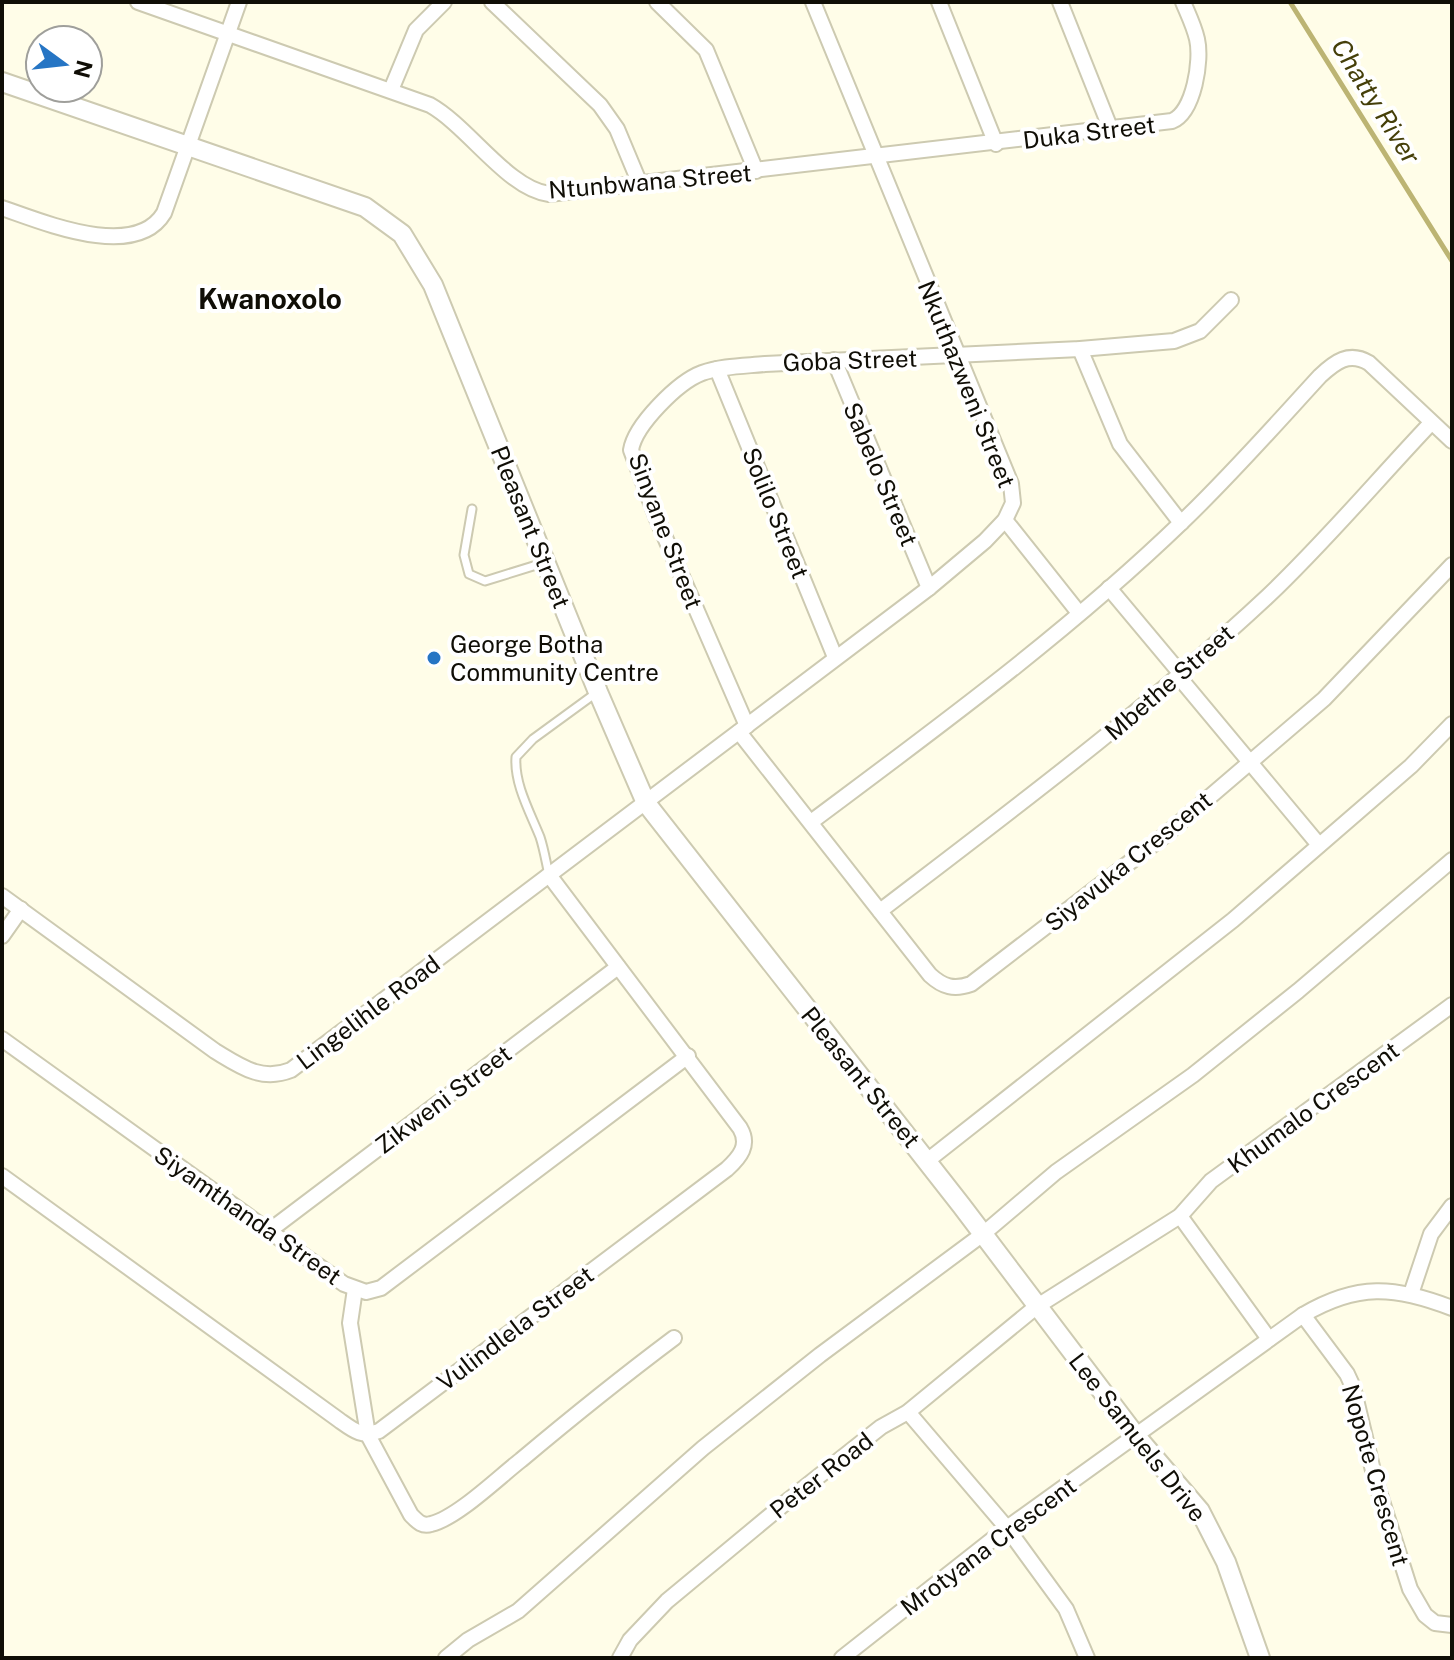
<svg xmlns="http://www.w3.org/2000/svg" width="1454" height="1660" font-family="'Public Sans',sans-serif">
	<style>
		.lines { fill: none; stroke-linecap: round; stroke-linejoin: round }
		.stream { stroke: #bcb473; stroke-width: 5 }
		.service-casing { stroke: #cdcab1; stroke-width: 11 }
		.minor-casing { stroke: #cdcab1; stroke-width: 18 }
		.tertiary-casing { stroke: #cdcab1; stroke-width: 22 }
		.service { stroke: #fff; stroke-width: 7 }
		.minor { stroke: #fff; stroke-width: 14 }
		.tertiary { stroke: #fff; stroke-width: 18 }
		.poi-dot { fill: #2675c4; stroke: #fff; stroke-width: 3 }
		.labels { text-anchor: middle; dominant-baseline: central; stroke-width: 8; stroke-linejoin: round; paint-order: stroke }
		.street-label { font-size: 24px; fill: #100e06; stroke: #fff }
		.poi-label { font-size: 24px; fill: #100e06; stroke: #fff; text-anchor: start }
		.water-label { font-size: 26px; font-style: italic; fill: #453f09; stroke: #fff }
		.quarter-label { font-size: 28px; font-weight: bold; fill: #100e06; stroke: #fff }
	</style>
	<rect width="100%" height="100%" fill="#fffde8"/>
	<g class="lines">
		<path class="stream" d="M 1290,2 L 1452,261"/>
		<g class="service-casing">
			<g id="service">
				<path d="M 472,509 L 464,555 L 469,574 L 485,581 L 543,563"/>
				<path d="M 549,875 C 546,862 544,849 540,837 C 530,812 514,784 516,757 L 533,739 L 596,693"/>
			</g>
		</g>
		<g class="minor-casing">
			<g id="minor">
				<path d="M 138,2 L 430,105 C 469,127 508,189 549,194 L 1172,121 C 1194,112 1202,60 1197,39 C 1194,26 1188,14 1183,2"/>
				<path d="M 492,2 L 600,105 L 617,129 L 640,184"/>
				<path d="M 657,2 L 706,50 L 756,171"/>
				<path d="M 939,2 L 996,144"/>
				<path d="M 1060,2 L 1111,130"/>
				<path d="M 391,90 L 416,30 L 444,2"/>
				<path d="M 2,208 C 43,222 135,261 164,213 L 239,2"/>
				<path d="M 1080,349 L 1120,444 L 1181,523"/>
				<path d="M 834,360 L 929,588"/>
				<path d="M 717,369 L 835,657"/>
				<path d="M 1005,520 L 1079,613"/>
				<path d="M 1109,588 L 1181,674"/>
				<path d="M 1178,676 L 1319,845"/>
				<path d="M 747,726 L 657,519 L 631,450 C 635,425 678,382 702,373 C 722,366 744,366 765,364 L 1080,349 L 1174,341 L 1200,331 L 1231,300"/>
				<path d="M 739,732 L 930,975 C 943,987 954,990 971,984 L 1164,836 L 1324,699 L 1452,565"/>
				<path d="M 811,822 C 938,727 1068,632 1183,521 C 1231,475 1275,425 1320,376 C 1335,362 1349,351 1369,363 L 1452,441"/>
				<path d="M 2,896 L 215,1051 C 240,1066 261,1082 291,1070 L 929,588 L 985,541 L 1005,520 L 1013,503 L 1011,484 L 813,2"/>
				<path d="M 880,911 C 1012,810 1146,710 1268,596 C 1325,542 1377,480 1431,423"/>
				<path d="M 2,936 L 21,909"/>
				<path d="M 2,1039 L 269,1231 L 344,1284 L 366,1292 L 381,1288 L 688,1056"/>
				<path d="M 927,1161 L 1233,920 L 1411,766 L 1452,724"/>
				<path d="M 2,1176 L 339,1420 C 353,1430 362,1438 379,1431 L 727,1169 C 740,1157 750,1145 740,1128 L 549,875"/>
				<path d="M 1180,1216 L 1269,1339"/>
				<path d="M 269,1231 L 618,967"/>
				<path d="M 355,1289 L 350,1323 L 368,1435 L 411,1515 C 417,1521 422,1527 431,1524 C 457,1518 499,1477 521,1460 C 571,1418 622,1377 674,1338"/>
				<path d="M 1411,1294 L 1431,1234 L 1452,1206"/>
				<path d="M 1303,1315 L 1347,1374 L 1353,1387 L 1375,1479 L 1410,1589 L 1425,1615 L 1435,1623 L 1452,1625"/>
				<path d="M 908,1412 L 1007,1528 L 1066,1609 L 1087,1658"/>
				<path d="M 446,1658 L 468,1640 L 518,1611 L 703,1448 L 820,1355 L 983,1234 L 1056,1172 L 1193,1075 L 1298,991 L 1452,860"/>
				<path d="M 620,1658 L 630,1640 L 667,1601 L 790,1499 L 881,1427 L 908,1412 L 1036,1307 L 1180,1216 L 1211,1181 L 1452,1005"/>
				<path d="M 842,1658 L 1007,1528 L 1303,1315 C 1357,1283 1395,1286 1452,1308"/>
			</g>
		</g>
		<g class="tertiary-casing">
			<path id="tertiary" d="M 2,82 L 365,207 L 402,234 L 433,285 L 598,692 L 646,803 L 961,1205 L 1136,1436 L 1200,1511 L 1226,1562 L 1260,1658"/>
		</g>
		<use href="#service" class="service"/>
		<use href="#minor" class="minor"/>
		<use href="#tertiary" class="tertiary"/>
	</g>
	<circle class="poi-dot" cx="434" cy="658" r="8"/>
	<g class="labels">
		<g class="street-label">
			<text transform="translate(1089 132) rotate(-7)">Duka Street</text>
			<text transform="translate(650 181) rotate(-5)">Ntunbwana Street</text>
			<text transform="translate(850 360) rotate(-2)">Goba Street</text>
			<text transform="translate(967 384) rotate(68)">Nkuthazweni Street</text>
			<text transform="translate(881 474) rotate(67)">Sabelo Street</text>
			<text transform="translate(776 513) rotate(68)">Solilo Street</text>
			<text transform="translate(531 527) rotate(68)">Pleasant Street</text>
			<text transform="translate(666 531) rotate(69)">Sinyane Street</text>
			<text transform="translate(1169 682) rotate(-41)">Mbethe Street</text>
			<text transform="translate(1128 861) rotate(-39)">Siyavuka Crescent</text>
			<text transform="translate(368 1012) rotate(-37)">Lingelihle Road</text>
			<text transform="translate(861 1077) rotate(51)">Pleasant Street</text>
			<text transform="translate(443 1099) rotate(-37)">Zikweni Street</text>
			<text transform="translate(1313 1107) rotate(-36)">Khumalo Crescent</text>
			<text transform="translate(248 1215) rotate(35)">Siyamthanda Street</text>
			<text transform="translate(515 1328) rotate(-37)">Vulindlela Street</text>
			<text transform="translate(1138 1437) rotate(52)">Lee Samuels Drive</text>
			<text transform="translate(821 1475) rotate(-38)">Peter Road</text>
			<text transform="translate(1376 1475) rotate(74)">Nopote Crescent</text>
			<text transform="translate(988 1546) rotate(-37)">Mrotyana Crescent</text>
		</g>
		<g class="poi-label">
			<text x="450" y="644">George Botha<tspan x="450" dy="28">Community Centre</tspan></text>
		</g>
		<g class="water-label">
			<text transform="translate(1376 101) rotate(58)">Chatty River</text>
		</g>
		<g class="quarter-label">
			<text x="270" y="298">Kwanoxolo</text>
		</g>
	</g>
	<rect width="1454" height="1660" fill="none" stroke="#100e06" stroke-width="8"/>
	<g transform="translate(64 64) rotate(105)"><circle r="38" fill="#ffffff" stroke="#9f9f9b" stroke-width="2"/>
	<path d="M0-6L14 30L0 20L-14 30Z" fill="#2675c4"/>
	<text y="-12" font-size="22" font-weight="bold" text-anchor="middle" fill="#100e06">N</text>
	</g>
</svg>
